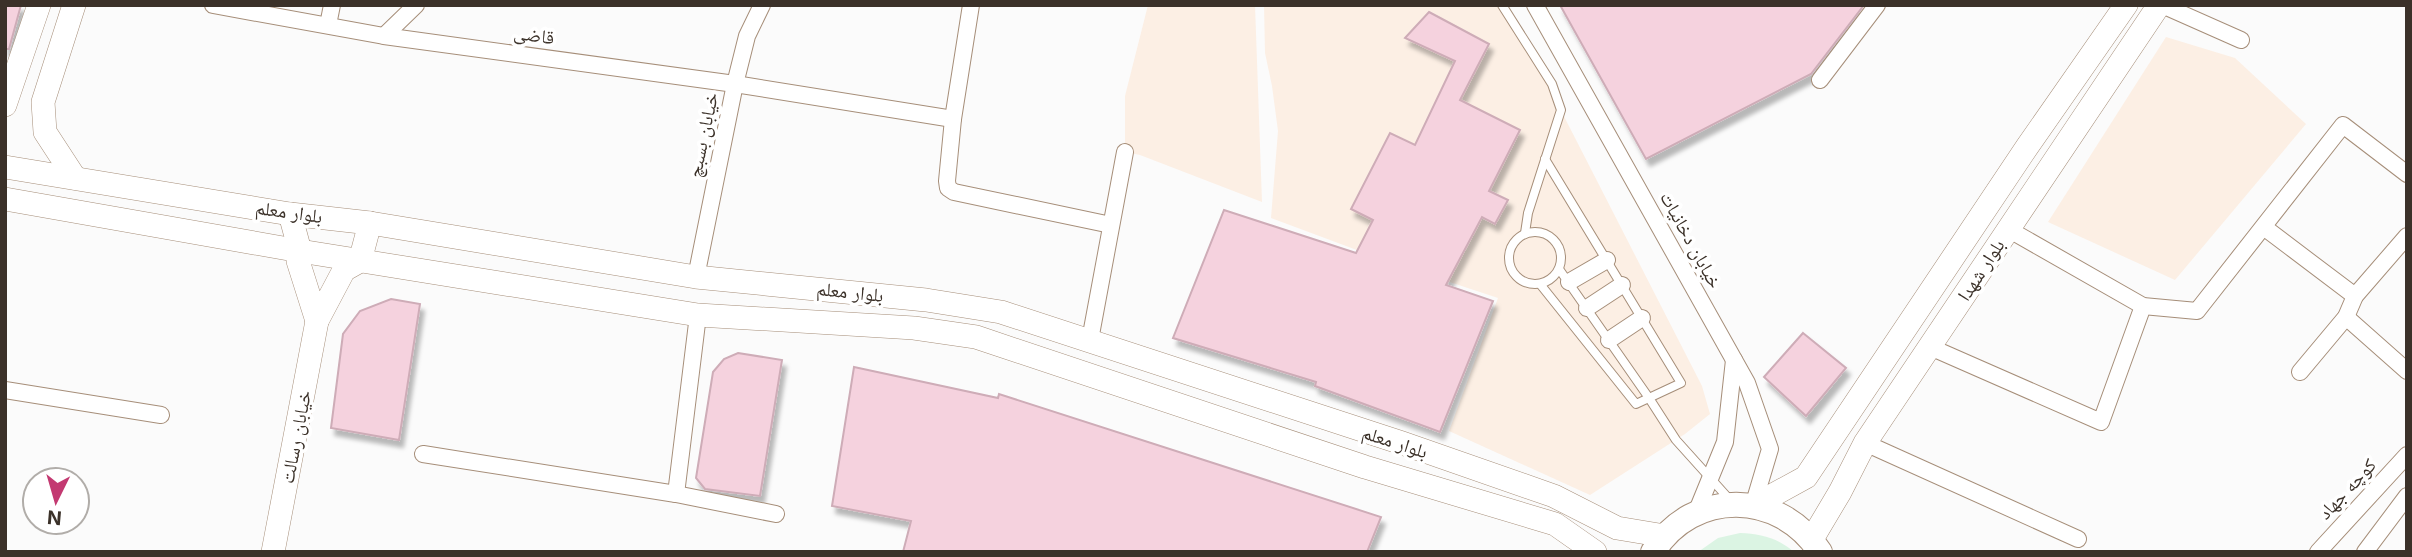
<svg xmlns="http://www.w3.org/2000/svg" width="2412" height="557" font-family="Inter,'Noto Naskh Arabic',sans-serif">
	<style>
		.built { fill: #fcefe4 }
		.green { fill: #dbf4e3 }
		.building { fill: #f5d2de; stroke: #ceacb7; stroke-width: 2; filter: url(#shadow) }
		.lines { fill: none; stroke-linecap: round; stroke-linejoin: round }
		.lane-casing { stroke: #a68e79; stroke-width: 10 }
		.street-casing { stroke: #a68e79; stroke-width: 18 }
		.secondary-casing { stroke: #a68e79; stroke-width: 24 }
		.primary-casing { stroke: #a68e79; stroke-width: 26 }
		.lane { stroke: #fff; stroke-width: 8 }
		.street { stroke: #fff; stroke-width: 16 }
		.secondary { stroke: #fff; stroke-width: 23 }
		.primary { stroke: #fff; stroke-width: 24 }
		.labels { text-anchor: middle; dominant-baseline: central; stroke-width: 7; stroke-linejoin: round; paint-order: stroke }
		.street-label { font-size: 19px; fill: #3b3129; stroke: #fff }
	</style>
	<defs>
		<filter id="shadow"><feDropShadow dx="4" dy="7" stdDeviation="2" flood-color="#0004"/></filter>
	</defs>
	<rect width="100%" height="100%" fill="#fbfbfb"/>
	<g class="built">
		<path d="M 1148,5 L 1255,5 L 1262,202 L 1140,155 L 1125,152 L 1125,96 Z"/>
		<path d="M 1264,5 L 1507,5 L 1702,386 L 1710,414 L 1685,434 L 1590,495 L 1449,431 L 1498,298 L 1389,262 L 1271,218 L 1278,131 L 1272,86 L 1265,53 Z"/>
		<path d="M 2166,37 L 2235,58 L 2306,124 L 2175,280 L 2048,222 Z"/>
	</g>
	<path class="green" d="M 1740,533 C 1761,534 1778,538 1794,552 L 1698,552 L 1718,538 Z"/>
	<g class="building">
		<path d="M 5,5 L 21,5 L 9,49 L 5,49 Z"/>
		<path d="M 1560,5 L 1864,5 L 1811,74 L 1646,159 Z"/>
		<path d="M 1429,12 L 1489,44 L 1460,100 L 1520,130 L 1489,191 L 1508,200 L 1495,224 L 1482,217 L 1446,285 L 1493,301 L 1440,432 L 1315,386 L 1316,382 L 1173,338 L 1224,210 L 1356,253 L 1373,220 L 1351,209 L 1390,133 L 1415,145 L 1455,61 L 1405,38 Z"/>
		<path d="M 391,299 L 420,304 L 399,440 L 331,428 L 343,334 L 360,311 Z"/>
		<path d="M 1803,333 L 1846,368 L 1806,416 L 1764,377 Z"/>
		<path d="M 738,353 L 782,360 L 760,496 L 705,489 L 696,478 L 713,372 L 724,359 Z"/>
		<path d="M 854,367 L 998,398 L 999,394 L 1381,517 L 1367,552 L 903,552 L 911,521 L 832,506 Z"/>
	</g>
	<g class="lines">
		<g class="lane-casing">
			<g id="lane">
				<path d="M 1502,5 L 1552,84 L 1561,110 L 1528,213 L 1525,233"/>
				<circle cx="1535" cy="258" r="26"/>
				<path d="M 1559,269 L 1649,398 L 1676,440 L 1730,500"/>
				<path d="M 1540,284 L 1636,404 L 1681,383 L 1545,159"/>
			</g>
		</g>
		<g class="street-casing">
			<g id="street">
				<path d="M 213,5 L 384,36 L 735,84 L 953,119"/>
				<path d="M 971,5 L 953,119 L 947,181 L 948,188 L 954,192 L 1111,225"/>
				<path d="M 1535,5 L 1747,383 L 1770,449 L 1753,506"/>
				<path d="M 2162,5 L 2241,40"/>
				<path d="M 328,25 L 332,5"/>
				<path d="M 384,36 L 416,5"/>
				<path d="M 1820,80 L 1877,5"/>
				<path d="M 2265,228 L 2355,296"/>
				<path d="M 2008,229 L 2143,306 L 2197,311 L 2343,125 L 2407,174"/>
				<path d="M 696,277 L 735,84 L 747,36 L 762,5"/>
				<path d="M 1569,282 L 1607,260"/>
				<path d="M 1587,308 L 1622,285"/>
				<path d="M 2346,317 L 2407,371"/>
				<path d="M 1090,340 L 1125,152"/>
				<path d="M 1609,340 L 1642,318"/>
				<path d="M 1930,347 L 2101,422 L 2143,306"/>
				<path d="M 2300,372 L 2346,317 L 2355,296 L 2407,236"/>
				<path d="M 5,390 L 161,415"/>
				<path d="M 1865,443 L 2078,539"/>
				<path d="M 423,454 L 676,494 L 776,514"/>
				<path d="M 676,494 L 698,315"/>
				<path d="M 1696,513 L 1725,442 L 1734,360"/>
				<path d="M 2318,552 L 2407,455"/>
				<path d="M 2365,552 L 2407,496"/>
			</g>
		</g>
		<g class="secondary-casing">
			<g id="secondary">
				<path d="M 74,5 L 43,102 L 45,132 L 75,178"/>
				<path d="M 5,105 L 39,5"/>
				<path d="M 5,167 L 290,214 L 370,223 L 696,277 L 926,300 L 1001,312 L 1402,443 L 1554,496 L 1617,528 L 1665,536"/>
				<path d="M 5,199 L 300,251 L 698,315 L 914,328 L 976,337 L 1365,467 L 1555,524 L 1595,552"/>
				<path d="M 290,214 L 300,251 L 298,261 L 317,321 L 344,270 L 360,261 L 370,223"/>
				<path d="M 1753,506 L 1806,477 L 2027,147 L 2126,5"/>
				<path d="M 1812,539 L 1840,492 L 1865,443 L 2159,5"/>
				<path d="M 273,552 L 317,321"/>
			</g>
		</g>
		<g class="primary-casing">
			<path id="primary" d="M 1653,552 C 1693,488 1780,490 1820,552"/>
		</g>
		<use href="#lane" class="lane"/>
		<use href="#street" class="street"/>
		<use href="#secondary" class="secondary"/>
		<use href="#primary" class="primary"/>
	</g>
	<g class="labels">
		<g class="street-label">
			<text transform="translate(534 35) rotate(8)">قاضی</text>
			<text transform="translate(703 135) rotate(-78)">خیابان بسبچ</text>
			<text transform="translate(289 212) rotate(8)">بلوار معلم</text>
			<text transform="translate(1691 240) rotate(61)">خیابان دخانیات</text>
			<text transform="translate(1981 270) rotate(-57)">بلوار شهدا</text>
			<text transform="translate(850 292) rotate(6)">بلوار معلم</text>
			<text transform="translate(296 437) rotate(-79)">خیابان رسالت</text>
			<text transform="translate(1395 442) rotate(18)">بلوار معلم</text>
			<text transform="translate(2347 489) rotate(-47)">کوچه جهاد</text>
		</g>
	</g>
	<rect width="2412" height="557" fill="none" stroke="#3b3129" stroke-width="14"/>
	<g transform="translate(56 501) rotate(185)"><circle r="33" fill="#ffffff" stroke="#b1ada9" stroke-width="2"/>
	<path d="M0-5L12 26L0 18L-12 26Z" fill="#c33971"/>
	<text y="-10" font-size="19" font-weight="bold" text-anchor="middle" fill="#3b3129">N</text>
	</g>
</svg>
